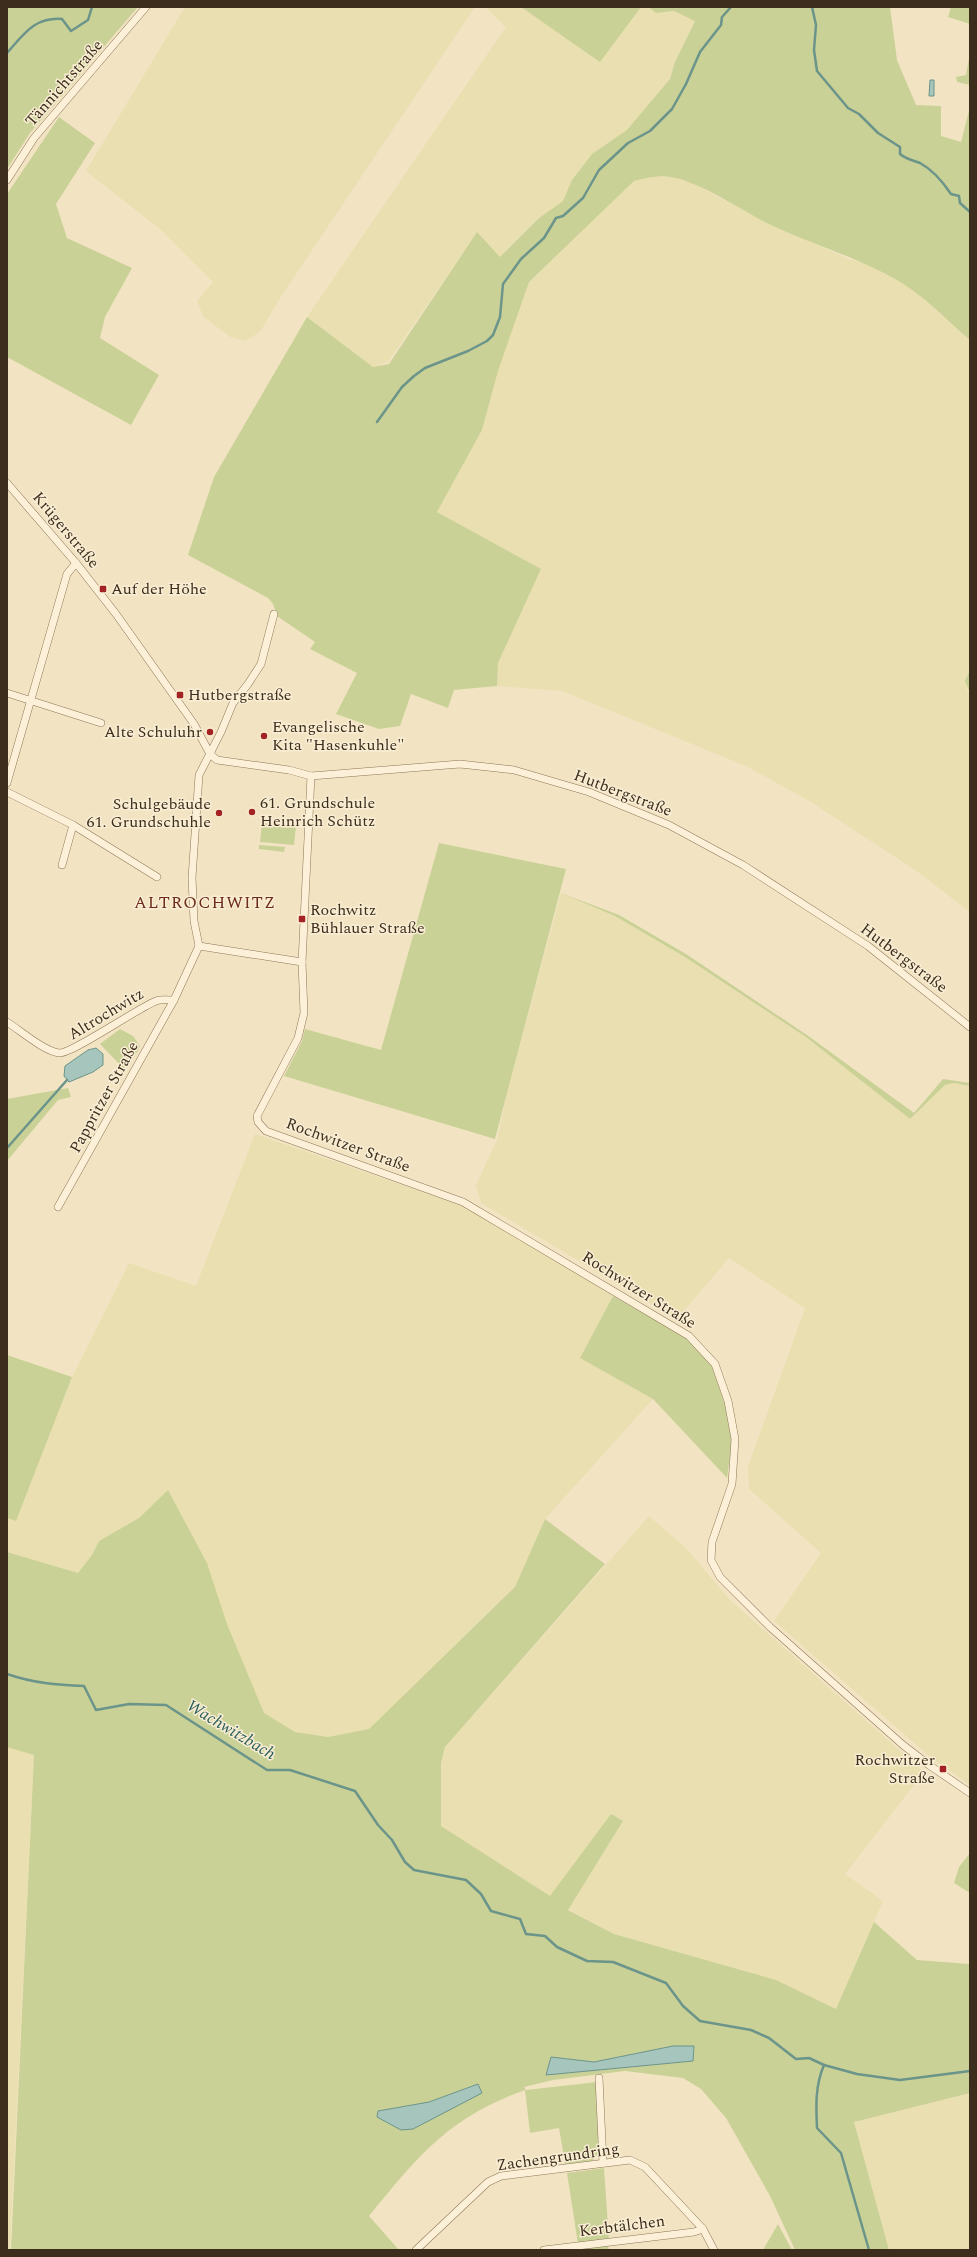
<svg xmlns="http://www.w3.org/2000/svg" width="977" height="2257" font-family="Spectral,serif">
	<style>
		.farmland { fill: #e9dfb0 }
		.green { fill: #cad196; fill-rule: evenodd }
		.water { fill: #a6c5bc; stroke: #6b948a }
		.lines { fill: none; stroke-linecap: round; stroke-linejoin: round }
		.stream { stroke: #6b948a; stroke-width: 2.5 }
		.street-casing { stroke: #8e7558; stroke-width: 8 }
		.street { stroke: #fcf1d8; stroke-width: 7 }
		.poi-dot { fill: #a32223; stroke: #f9eed4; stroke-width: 1.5 }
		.labels { text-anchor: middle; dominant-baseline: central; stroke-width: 3; stroke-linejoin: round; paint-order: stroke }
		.street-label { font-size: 16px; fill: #3d2d1d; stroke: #f9eed4 }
		.poi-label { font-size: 16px; fill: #3d2d1d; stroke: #f9eed4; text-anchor: start }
		.neighbourhood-label { font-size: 17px; letter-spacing: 1px; fill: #6e2b19; stroke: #f9eed4 }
		.water-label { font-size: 17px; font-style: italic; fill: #2b5e5b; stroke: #f9eed4 }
	</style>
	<rect width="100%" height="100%" fill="#f2e4c3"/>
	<g class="farmland">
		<path d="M 185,7 L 475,7 L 280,298 L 260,332 L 245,341 L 230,337 L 203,316 L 197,301 L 213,282 L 161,230 L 86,171 Z"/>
		<path d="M 485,7 L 521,7 L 600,61 L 641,7 L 648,7 L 656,13 L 674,11 L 695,20 L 675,62 L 670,79 L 627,131 L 592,154 L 572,180 L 563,201 L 539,218 L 500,258 L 477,232 L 388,362 L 373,367 L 307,317 L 506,27 Z"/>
		<path d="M 654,176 L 671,177 L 692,183 L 773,226 L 849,259 L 867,264 L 909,287 L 970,339 L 970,670 L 968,672 L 967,690 L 970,693 L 970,912 L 918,872 L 811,802 L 746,766 L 562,691 L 497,686 L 498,663 L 541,569 L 437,512 L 482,430 L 498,371 L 529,282 L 634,181 Z"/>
		<path d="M 561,893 L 615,916 L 685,957 L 806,1037 L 910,1119 L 945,1085 L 954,1083 L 970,1086 L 970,1785 L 928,1755 L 774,1621 L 821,1553 L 749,1489 L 748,1467 L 805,1308 L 729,1258 L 677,1319 L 481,1203 L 476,1185 L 497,1140 L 508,1090 Z"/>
		<path d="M 255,1134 L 466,1207 L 613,1296 L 580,1358 L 653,1399 L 545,1519 L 515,1587 L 369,1729 L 328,1737 L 295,1732 L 264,1714 L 227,1624 L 207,1563 L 168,1490 L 139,1518 L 99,1541 L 92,1555 L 78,1573 L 7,1552 L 7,1518 L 16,1521 L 72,1377 L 129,1263 L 196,1286 Z"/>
		<path d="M 649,1516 L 686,1548 L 730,1600 L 924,1772 L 845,1874 L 883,1901 L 836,2009 L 776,1980 L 614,1934 L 568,1909 L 623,1822 L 611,1814 L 550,1897 L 441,1826 L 441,1763 L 445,1747 Z"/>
		<path d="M 7,1747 L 34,1754 L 10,2250 L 7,2250 Z"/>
		<path d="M 970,2093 L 970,2250 L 889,2250 L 854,2122 Z"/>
	</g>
	<g class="green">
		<path d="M 7,7 L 138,7 L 30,133 L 7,169 Z"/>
		<path d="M 521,7 L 641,7 L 600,62 Z"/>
		<path d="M 648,7 L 890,7 L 897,60 L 916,105 L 941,106 L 941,136 L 961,142 L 970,107 L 970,340 C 950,323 930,302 908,287 C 867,260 818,247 773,226 C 745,213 700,181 670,177 C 658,175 646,178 634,181 L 529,282 L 498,371 L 482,430 L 437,512 L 541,569 L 498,663 L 497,686 L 454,690 L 448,708 L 411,694 L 400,726 L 379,729 L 336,714 L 357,673 L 310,649 L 315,642 L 277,616 L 273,604 L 268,598 L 188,555 L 214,477 L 307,317 L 373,367 L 389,364 L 477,232 L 500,257 L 539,218 L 563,201 L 572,180 L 592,154 L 627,130 L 670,79 L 675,62 L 695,21 L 674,11 L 656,13 Z"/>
		<path d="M 951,7 L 970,7 L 970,24 L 948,17 Z"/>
		<path d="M 970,53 L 970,85 L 957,82 L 956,77 L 966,75 Z"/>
		<path d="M 59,117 L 95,143 L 56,204 L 67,238 L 132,268 L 105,317 L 100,338 L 159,375 L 131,425 L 7,357 L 7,194 Z"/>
		<path d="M 970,670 L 970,693 L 965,681 Z"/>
		<path d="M 262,823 L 296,826 L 294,845 L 260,842 Z"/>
		<path d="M 439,843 L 566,869 L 495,1139 L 284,1076 L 302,1041 L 305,1029 L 381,1050 Z"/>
		<path d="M 259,845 L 285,847 L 284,852 L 259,849 Z"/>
		<path d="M 561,893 L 619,915 L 686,954 L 807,1035 L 914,1113 L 943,1079 L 970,1083 L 970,1086 L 954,1083 L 945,1085 L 910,1119 L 806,1037 L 685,957 L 615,916 Z"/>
		<path d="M 120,1029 L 133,1036 L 140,1046 L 138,1051 L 124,1069 L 100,1044 Z"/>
		<path d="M 68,1088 L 71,1097 L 58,1100 L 7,1161 L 7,1099 Z"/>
		<path d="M 613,1296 L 688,1339 L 712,1366 L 725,1405 L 732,1441 L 727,1478 L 653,1399 L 580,1358 Z"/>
		<path d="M 7,1355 L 72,1377 L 16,1521 L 7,1518 Z"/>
		<path d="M 168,1490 L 207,1563 L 227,1624 L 264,1713 L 295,1732 L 328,1737 L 369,1729 L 515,1587 L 545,1519 L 605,1564 L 445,1747 L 441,1763 L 441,1826 L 550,1896 L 611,1814 L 623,1821 L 568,1910 L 614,1934 L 776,1980 L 836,2009 L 874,1922 L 917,1960 L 970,1964 L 970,2093 L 854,2122 L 889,2250 L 795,2250 L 770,2196 L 726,2118 L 701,2089 L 683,2078 L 625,2071 L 553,2080 L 524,2087 L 526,2090 L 597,2082 L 599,2153 L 592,2161 L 565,2164 L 559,2128 L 530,2133 L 525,2090 C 449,2117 418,2156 369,2216 L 399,2250 L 11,2250 L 34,1755 L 7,1747 L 7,1552 L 78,1573 L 92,1555 L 99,1541 L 139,1518 ZM 673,2046 L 694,2046 L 693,2061 L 546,2075 L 551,2057 L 594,2062 ZM 478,2084 L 401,2130 L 378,2111 L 429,2102 Z"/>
		<path d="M 970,1853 L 970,1893 L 954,1883 L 959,1867 Z"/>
		<path d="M 604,2168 L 609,2240 L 578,2244 L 567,2173 Z"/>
		<path d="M 778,2224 L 792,2250 L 763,2250 Z"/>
		<path d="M 608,2246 L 609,2250 L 581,2250 L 582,2249 Z"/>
	</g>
	<g class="water">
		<path d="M 930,80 L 934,80 L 934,96 L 929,96 Z"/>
		<path d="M 96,1048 L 103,1054 L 103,1065 L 93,1072 L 69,1082 L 64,1076 L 65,1066 L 88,1050 Z"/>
		<path d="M 673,2046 L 694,2046 L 693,2061 L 546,2075 L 551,2057 L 594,2062 Z"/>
		<path d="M 478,2084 L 482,2093 L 413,2129 L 401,2130 L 377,2117 L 378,2111 L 429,2102 Z"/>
	</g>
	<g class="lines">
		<g class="stream">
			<path d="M 812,7 L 816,25 L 814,50 L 817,71 L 848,108 L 859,114 L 878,133 L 900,147 L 900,154 C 907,160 913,160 920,163 C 933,170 943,182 951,194 L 959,196 L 960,203 L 970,212"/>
			<path d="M 7,53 C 24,34 34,17 62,19 L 71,31 L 88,20 L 92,7"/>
			<path d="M 377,422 L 402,387 L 414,376 L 425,368 L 468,351 L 487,341 L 493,335 L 500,317 L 503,284 L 521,259 L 544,238 L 556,218 L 563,216 L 583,198 L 599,170 L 628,143 L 650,131 L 672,109 L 686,84 L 700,52 L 721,25 L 722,17 L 731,7"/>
			<path d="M 7,1148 L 67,1080"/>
			<path d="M 7,1674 C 33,1683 57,1685 84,1686 L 96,1710 L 129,1704 L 166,1705 L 267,1770 L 290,1770 L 355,1791 L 378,1825 L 392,1840 L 405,1862 L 414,1870 L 466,1880 L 481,1894 L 491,1911 L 520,1919 L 526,1934 L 545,1936 L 557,1947 L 587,1961 L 613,1962 L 666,1983 L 683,2006 L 700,2021 L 751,2030 L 769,2038 L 796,2059 L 809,2058 L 824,2065 C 815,2086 816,2106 817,2128 L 841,2153 L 869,2250"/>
			<path d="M 824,2065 L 857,2074 L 900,2080 L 970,2071"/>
		</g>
		<g class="street-casing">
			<g id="street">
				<path d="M 7,180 L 34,138 L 146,7"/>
				<path d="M 7,483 L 76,563 L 116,614 L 194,724 L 210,754 L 217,760 L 289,770 L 311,776 L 460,764 L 514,770 L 589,792 L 669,825 L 743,865 L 868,946 L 970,1027"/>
				<path d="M 7,693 L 101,723"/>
				<path d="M 311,776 L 302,962 L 304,1013 L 298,1038 L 257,1116 L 258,1122 L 266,1131 L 463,1202 L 689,1336 L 715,1364 L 728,1401 L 735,1439 L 732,1484 L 712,1542 L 711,1560 L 720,1577 L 770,1627 L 903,1745 L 929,1765 L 970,1793"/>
				<path d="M 7,783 L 67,574 L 76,563"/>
				<path d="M 7,792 L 73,825 L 157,877"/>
				<path d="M 62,865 L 73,825"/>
				<path d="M 199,946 L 302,962"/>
				<path d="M 7,1022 C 21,1031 44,1051 59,1053 C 70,1055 138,1008 156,1001 C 161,999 168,1000 174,1000"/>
				<path d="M 58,1207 L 174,1000 L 199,946 L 194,921 L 192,878 L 199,775 L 221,732 L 233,703 L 248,684 L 261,664 L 274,614"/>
				<path d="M 599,2078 L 603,2163"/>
				<path d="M 416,2250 L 488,2182 L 501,2176 L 630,2160 L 645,2167 L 703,2229 L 714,2250"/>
				<path d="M 544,2250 L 694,2232 L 703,2229"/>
			</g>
		</g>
		<use href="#street" class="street"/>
	</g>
	<g class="poi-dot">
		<rect x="99" y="585" width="8" height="8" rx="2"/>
		<rect x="176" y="691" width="8" height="8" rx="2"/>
		<circle cx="210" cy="732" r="4"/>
		<circle cx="264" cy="736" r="4"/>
		<circle cx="252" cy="812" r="4"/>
		<circle cx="219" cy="813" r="4"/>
		<rect x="298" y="915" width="8" height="8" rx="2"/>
		<rect x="939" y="1765" width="8" height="8" rx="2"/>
	</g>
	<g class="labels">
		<g class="street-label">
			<text transform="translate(64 83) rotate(-49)">Tännichtstraße</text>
			<text transform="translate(66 530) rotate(50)">Krügerstraße</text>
			<text transform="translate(623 793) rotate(21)">Hutbergstraße</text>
			<text transform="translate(904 958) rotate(37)">Hutbergstraße</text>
			<text transform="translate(106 1014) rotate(-31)">Altrochwitz</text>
			<text transform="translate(104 1097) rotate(-61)">Pappritzer Straße</text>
			<text transform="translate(348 1145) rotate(20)">Rochwitzer Straße</text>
			<text transform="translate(639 1290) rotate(32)">Rochwitzer Straße</text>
			<text transform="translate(558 2157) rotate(-8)">Zachengrundring</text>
			<text transform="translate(622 2226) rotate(-7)">Kerbtälchen</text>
		</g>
		<g class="poi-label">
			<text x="111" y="589">Auf der Höhe</text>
			<text x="188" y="695">Hutbergstraße</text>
			<text x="272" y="727">Evangelische<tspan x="272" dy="18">Kita "Hasenkuhle"</tspan></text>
			<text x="202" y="732" text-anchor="end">Alte Schuluhr</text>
			<text x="260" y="803">61. Grundschule<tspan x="260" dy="18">Heinrich Schütz</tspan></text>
			<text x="211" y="804" text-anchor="end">Schulgebäude<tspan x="211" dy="18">61. Grundschuhle</tspan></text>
			<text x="310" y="910">Rochwitz<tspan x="310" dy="18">Bühlauer Straße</tspan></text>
			<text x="935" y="1760" text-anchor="end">Rochwitzer<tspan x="935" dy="18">Straße</tspan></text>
		</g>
		<g class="neighbourhood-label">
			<text x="205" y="903">ALTROCHWITZ</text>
		</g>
		<g class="water-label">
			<text transform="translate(231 1730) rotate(31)">Wachwitzbach</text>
		</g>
	</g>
	<rect width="977" height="2257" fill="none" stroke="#3d2d1d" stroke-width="16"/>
</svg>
